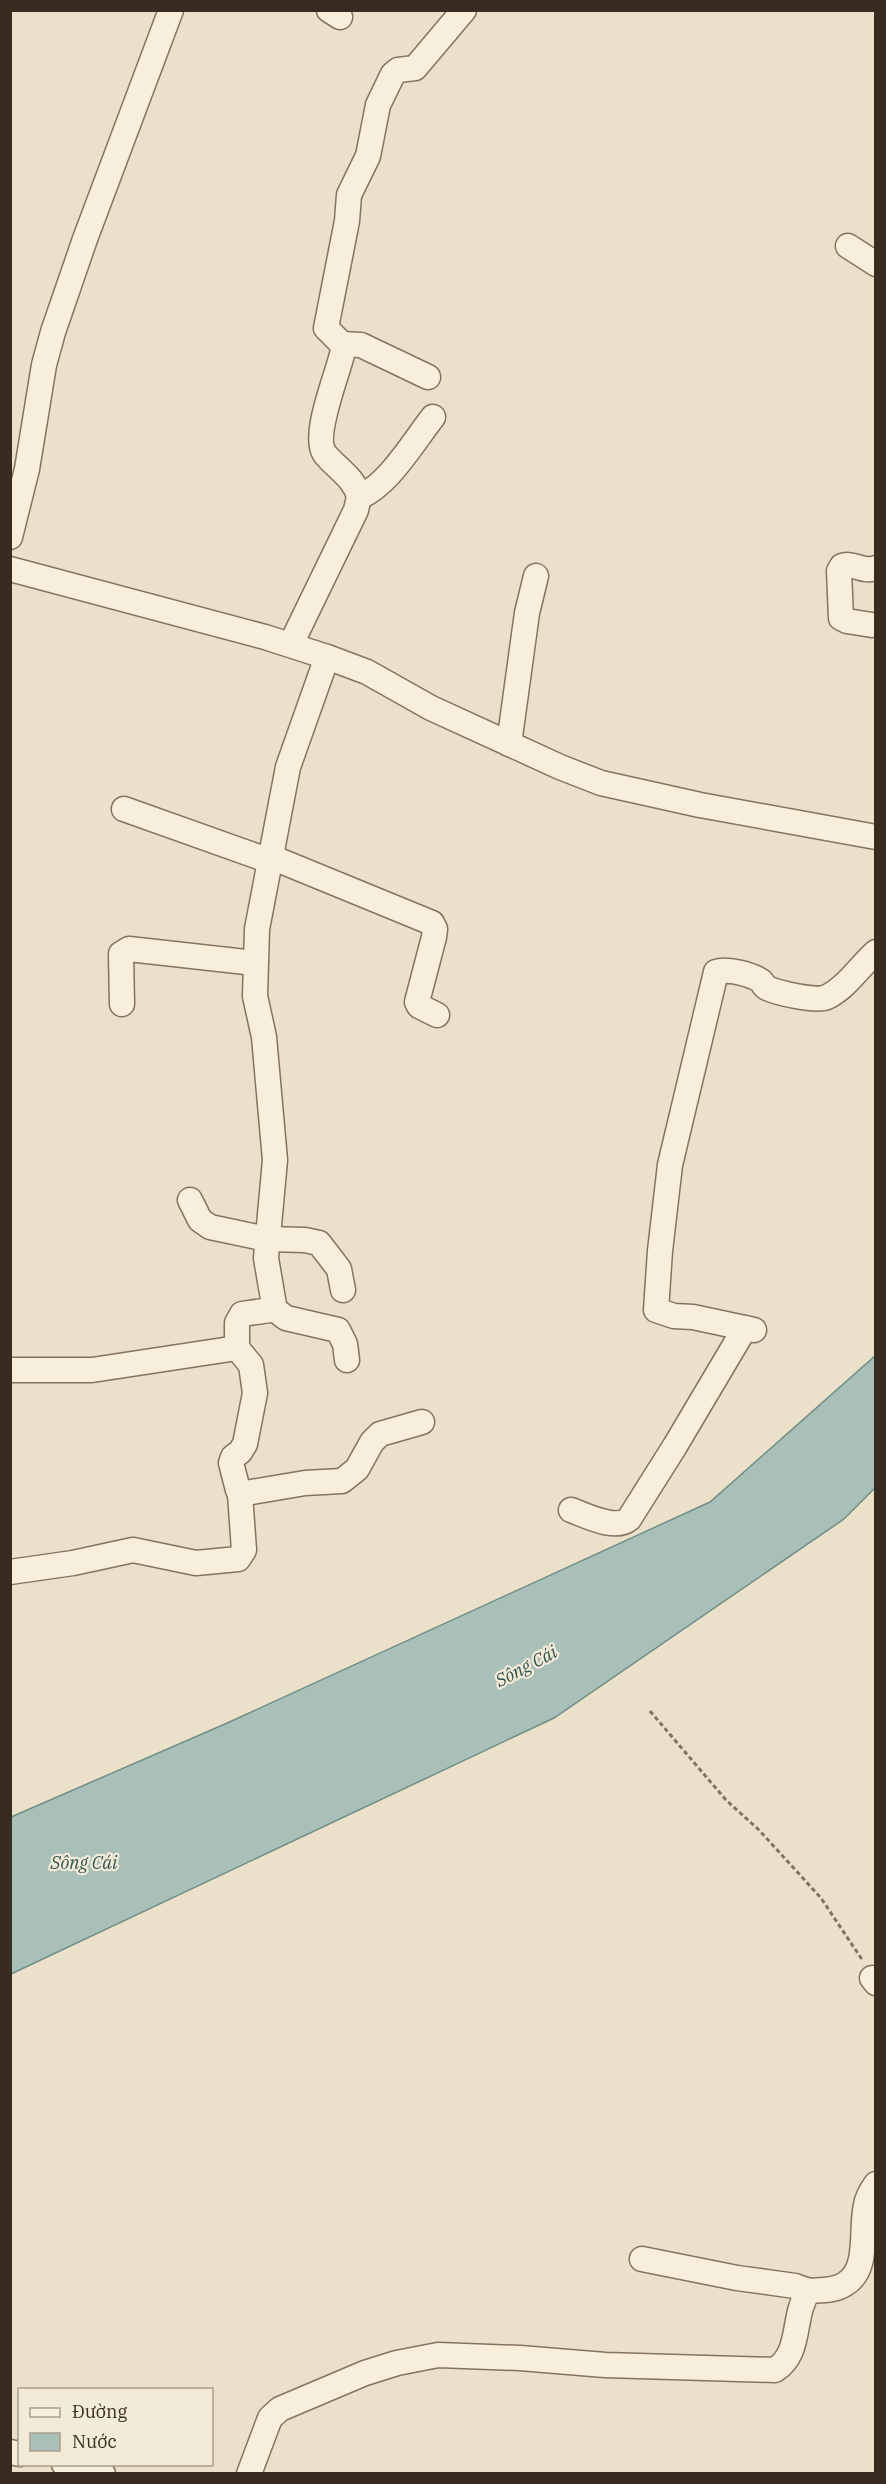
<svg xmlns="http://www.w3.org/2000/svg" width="886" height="2484" font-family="'IBM Plex Serif',serif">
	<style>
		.water { fill: #a9c0b9; stroke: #708e86; stroke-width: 1.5 }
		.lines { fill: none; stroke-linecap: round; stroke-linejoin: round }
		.minor-casing { stroke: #86735f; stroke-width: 27 }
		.path { stroke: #86735f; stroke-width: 3; stroke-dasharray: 4.5 3; stroke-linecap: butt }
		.minor { stroke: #f7eedc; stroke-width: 24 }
		.labels { text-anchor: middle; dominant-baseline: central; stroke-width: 4.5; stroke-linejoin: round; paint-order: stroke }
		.water-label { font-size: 18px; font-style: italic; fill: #325653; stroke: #f3ebd8 }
	</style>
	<rect width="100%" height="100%" fill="#ebe0c9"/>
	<path class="water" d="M 875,1356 L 875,1488 L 844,1519 L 554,1718 L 11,1974 L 11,1817 L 225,1724 L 710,1502 Z"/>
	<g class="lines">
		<g class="minor-casing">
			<g id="minor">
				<path d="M 329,10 L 340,17"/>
				<path d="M 848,246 L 876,264"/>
				<path d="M 342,344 L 361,345 L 428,377"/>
				<path d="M 359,497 C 388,486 414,441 433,417"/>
				<path d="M 10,537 L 27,469 L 44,365 L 53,332 L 85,239 L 171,10"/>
				<path d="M 10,569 L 265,637 L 327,657 L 367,672 L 431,708 L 560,767 L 601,783 L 700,805 L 876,837"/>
				<path d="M 872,625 L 847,621 L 841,618 L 839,571 L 842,566 C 853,562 864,573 876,568"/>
				<path d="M 291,644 L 356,510 L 359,497 C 355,478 336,468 325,454 C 311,436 339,372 343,350 L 342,344 L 326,328 L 347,221 L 349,195 L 368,156 L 378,105 L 393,74 L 398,70 L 415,68 L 464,10"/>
				<path d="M 327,657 L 288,767 L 257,929 L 255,996 L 264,1037 L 275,1160 L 266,1258 L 274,1305 L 270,1310 L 242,1314 L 237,1323 L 237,1348 L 251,1365 L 255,1393 L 245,1444 L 240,1452 L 233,1457 L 231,1463 L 238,1490 L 240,1494 L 305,1483 L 342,1481 L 357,1469 L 372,1442 L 380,1434 L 422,1422"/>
				<path d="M 509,744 L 527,613 L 536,576"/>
				<path d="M 124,809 L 270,861"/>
				<path d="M 271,857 L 432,923 L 435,929 L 434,937 L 417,1002 L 419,1006 L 437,1015"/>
				<path d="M 122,1004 L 121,954 L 129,949 L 255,963"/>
				<path d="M 190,1200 L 200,1220 L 210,1227 L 267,1239 L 305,1240 L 319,1243 L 339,1269 L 343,1290"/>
				<path d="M 273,1308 L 286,1318 L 338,1330 L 345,1344 L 347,1360"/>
				<path d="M 754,1330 L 693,1317 L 674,1316 L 656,1310 L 660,1251 L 670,1165 L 716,972 C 726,968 751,974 761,981 C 766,986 761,984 767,988 C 778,993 816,1002 827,997 C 846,988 860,966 876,952"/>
				<path d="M 10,1370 L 92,1370 L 237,1348"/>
				<path d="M 571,1510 C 585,1515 615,1531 629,1519 L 675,1446 L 745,1328"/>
				<path d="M 10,1572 L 73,1563 L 133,1550 L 196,1563 L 238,1559 L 244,1550 L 240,1494"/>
				<path d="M 872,1978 L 876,1983"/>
				<path d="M 642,2259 L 737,2278 L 795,2286 L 809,2291"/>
				<path d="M 10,2452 L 20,2454"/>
				<path d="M 64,2464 L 103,2474"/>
				<path d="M 249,2474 L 270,2418 L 280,2409 L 365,2373 L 397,2363 L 438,2355 L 520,2358 L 605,2365 L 775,2370 C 803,2352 791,2315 809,2291 C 820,2290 835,2291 845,2284 C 870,2269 860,2230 866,2205 C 867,2198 871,2191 876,2184"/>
			</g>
		</g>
		<path class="path" d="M 650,1711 L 726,1800 L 759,1830 L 821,1898 L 863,1961"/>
		<use href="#minor" class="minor"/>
	</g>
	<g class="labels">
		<g class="water-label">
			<text transform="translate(526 1666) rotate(-28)">Sông Cái</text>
			<text x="84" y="1862">Sông Cái</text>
		</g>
	</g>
	<rect width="886" height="2484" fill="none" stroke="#382c21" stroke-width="24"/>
	<rect x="18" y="2388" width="195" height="78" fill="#f3ebd8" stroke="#a89f8f" stroke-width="1.5"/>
	<rect x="30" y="2408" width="30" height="9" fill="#f7eedc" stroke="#a89f8f" stroke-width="1.5"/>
	<text x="72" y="2418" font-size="18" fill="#382c21">Đường</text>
	<rect x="30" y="2433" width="30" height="18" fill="#a9c0b9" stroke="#a89f8f" stroke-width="1.5"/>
	<text x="72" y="2448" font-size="18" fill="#382c21">Nước</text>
</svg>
